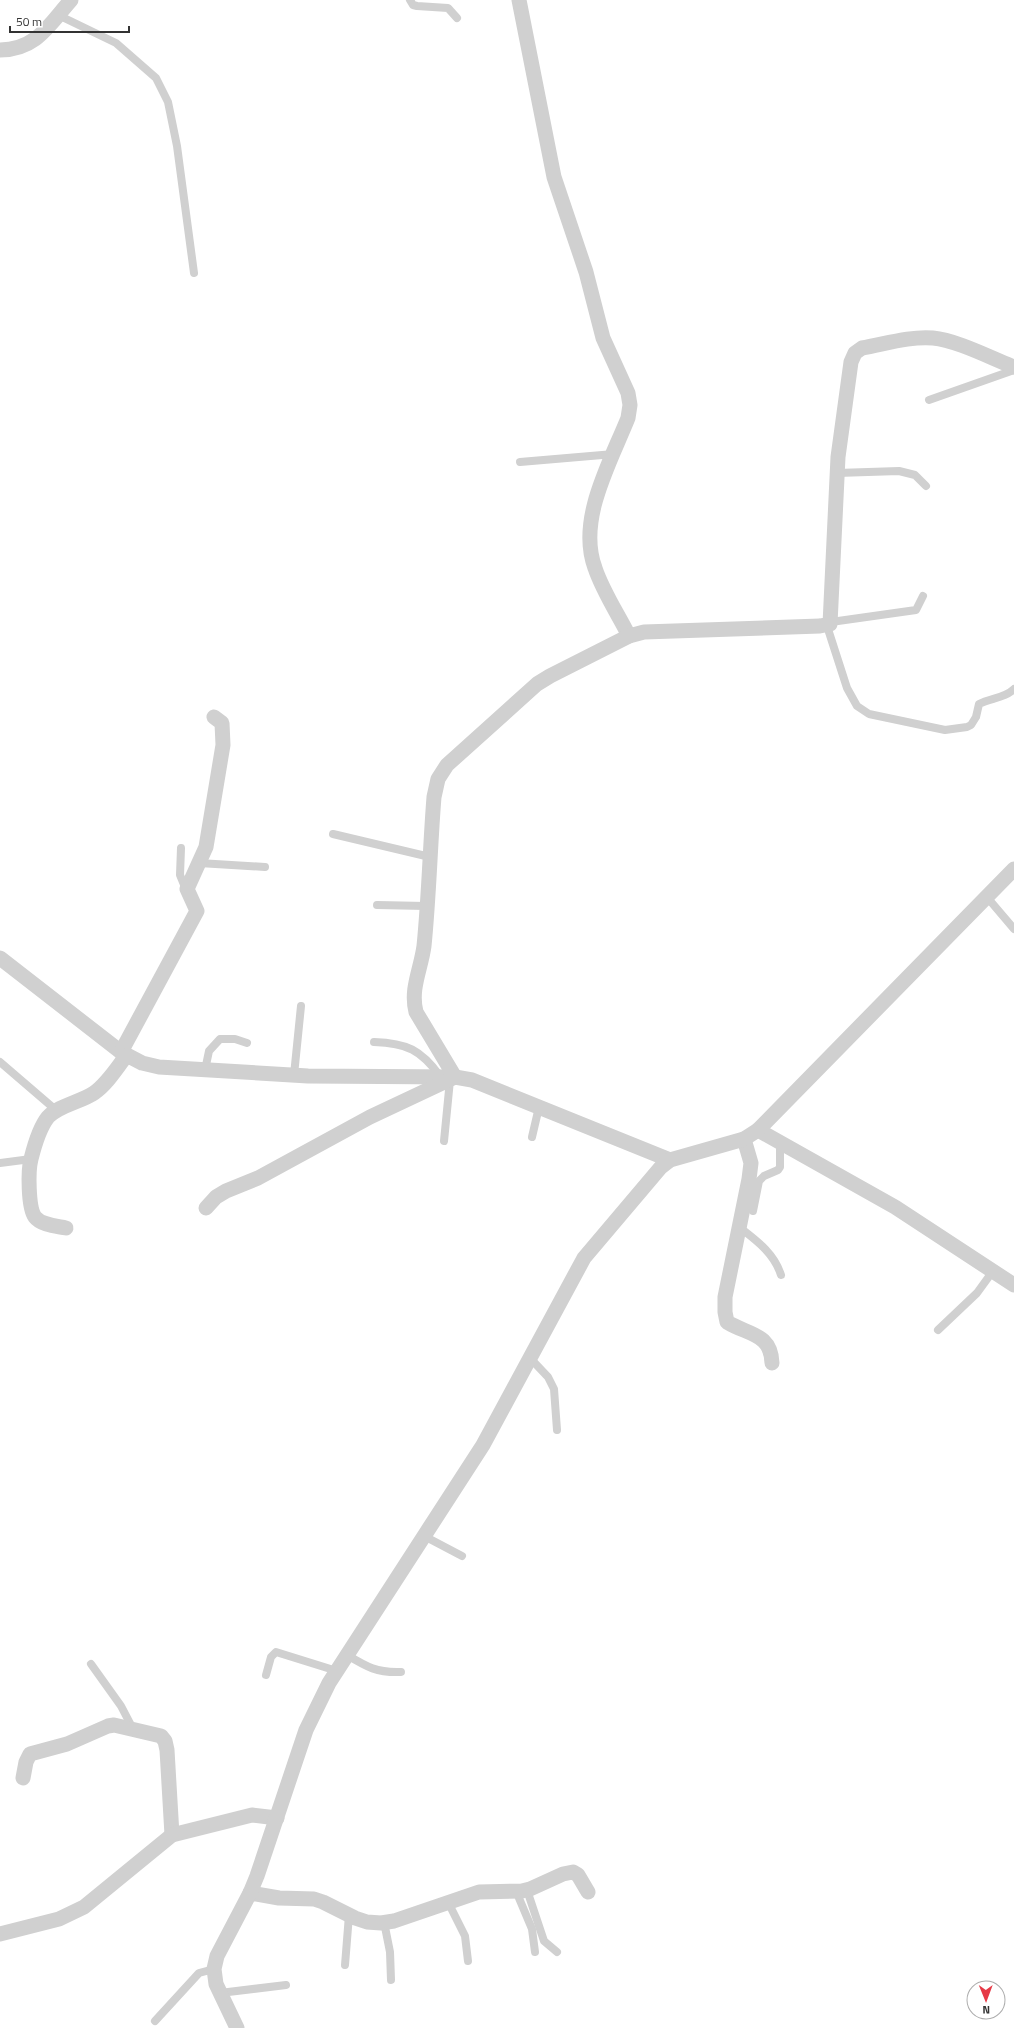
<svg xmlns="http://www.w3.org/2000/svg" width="1014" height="2028" font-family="'Titillium Web',sans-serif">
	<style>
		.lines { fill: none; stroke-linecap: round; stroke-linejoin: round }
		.lane { stroke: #d0d0d0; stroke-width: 8 }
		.street { stroke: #d0d0d0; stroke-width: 15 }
	</style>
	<rect width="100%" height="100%" fill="#fff"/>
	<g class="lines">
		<g class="lane">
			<path d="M 410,0 L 413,5 L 417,6 L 448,8 L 457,18"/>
			<path d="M 58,15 L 116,43 L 156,78 L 168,102 L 177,146 L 194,273"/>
			<path d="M 929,400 L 1014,370"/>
			<path d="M 520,462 L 614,454"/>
			<path d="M 837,473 L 899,471 L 915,475 L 926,486"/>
			<path d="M 831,622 L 916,610 L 923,596"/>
			<path d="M 827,626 L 847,688 L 857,706 L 869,714 L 945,730 L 967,727 L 971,725 L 976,717 L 979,704 C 991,698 1005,698 1014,689"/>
			<path d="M 333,834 L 430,857"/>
			<path d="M 181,848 L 180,875 L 187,892"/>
			<path d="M 199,863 L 265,867"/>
			<path d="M 986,896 L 1014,929"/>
			<path d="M 377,905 L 426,906"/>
			<path d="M 374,1042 C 407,1043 421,1050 440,1076"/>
			<path d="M 0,1062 L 57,1111"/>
			<path d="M 205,1070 L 209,1051 L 220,1039 L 235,1039 L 247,1043"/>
			<path d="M 294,1075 L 301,1006"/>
			<path d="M 532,1137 L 539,1107"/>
			<path d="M 444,1141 L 450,1080"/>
			<path d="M 0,1163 L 31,1159"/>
			<path d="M 753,1211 L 759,1181 L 764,1176 L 778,1170 L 780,1167 L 780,1143"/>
			<path d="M 739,1227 C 757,1241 774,1253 781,1275"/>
			<path d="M 938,1330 L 977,1293 L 993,1271"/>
			<path d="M 530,1358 L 548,1377 L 554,1389 L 557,1430"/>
			<path d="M 424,1536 L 462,1556"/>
			<path d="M 347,1655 C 367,1667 377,1673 401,1672"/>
			<path d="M 91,1664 L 121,1706 L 133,1729"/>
			<path d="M 266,1675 L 271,1657 L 276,1652 L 337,1671"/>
			<path d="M 527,1890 L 544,1941 L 557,1952"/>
			<path d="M 516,1891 L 532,1929 L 535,1952"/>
			<path d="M 448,1902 L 465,1936 L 468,1961"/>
			<path d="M 384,1922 L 390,1952 L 391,1980"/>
			<path d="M 345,1965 L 349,1915"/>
			<path d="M 220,1993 L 286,1985"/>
			<path d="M 155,2021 L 199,1973 L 214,1969"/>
		</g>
		<g class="street">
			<path d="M 519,0 L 554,177 L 586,272 L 603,338 L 628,393 L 630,405 L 628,418 C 610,463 577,520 595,568 C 603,592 618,614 629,636"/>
			<path d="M 0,50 C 36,50 49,25 71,0"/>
			<path d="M 0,958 L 121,1052 L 142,1063 L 159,1067 L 308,1076 L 455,1077 L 472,1080 L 670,1160"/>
			<path d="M 121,1052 L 197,911 L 187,889 L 206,847 L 223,745 L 222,723 L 214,717"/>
			<path d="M 758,1130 L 895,1207 L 1014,1285"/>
			<path d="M 744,1139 L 751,1163 L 749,1179 L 725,1297 L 725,1312 L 727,1322 C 748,1335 771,1333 772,1363"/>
			<path d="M 206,1208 L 216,1197 L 226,1191 L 258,1178 L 370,1117 L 455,1077 L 416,1012 C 410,989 421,969 424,946 C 429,897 430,847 434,797 L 438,779 L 447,765 L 537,684 L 550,676 L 629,636 L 644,632 L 820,626 L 830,624 L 838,457 L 851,362 L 855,353 L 862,348 C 885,344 910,336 933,338 C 956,340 991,358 1014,367"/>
			<path d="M 66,1228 C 56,1226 41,1225 35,1217 C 28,1208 28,1170 31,1159 C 34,1147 40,1127 48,1117 C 59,1105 81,1102 94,1093 C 107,1084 117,1068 126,1056"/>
			<path d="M 23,1778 L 26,1762 L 30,1754 L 67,1744 L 108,1726 L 114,1725 L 161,1736 L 165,1741 L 167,1750 L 172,1835"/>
			<path d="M 250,1893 L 279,1898 L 314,1899 L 323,1902 L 355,1918 L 367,1922 L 381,1923 L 394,1921 L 479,1892 L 522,1891 L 530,1889 L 563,1874 L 573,1872 L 578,1875 L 588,1892"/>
			<path d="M 0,1934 L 59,1919 L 84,1907 L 172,1835 L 252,1815 L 277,1818"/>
			<path d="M 237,2028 L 216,1984 L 214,1969 L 217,1956 L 250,1893 L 257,1876 L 306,1730 L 329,1683 L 483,1445 L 584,1258 L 661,1167 L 670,1160 L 744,1139 L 758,1130 L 1014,869"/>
		</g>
	</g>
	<g transform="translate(986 2000) rotate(179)"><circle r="19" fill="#ffffff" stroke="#adadad"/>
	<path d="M0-3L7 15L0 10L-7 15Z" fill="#e63946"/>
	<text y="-6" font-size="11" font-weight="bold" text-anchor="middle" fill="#333333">N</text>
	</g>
	<path d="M10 26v6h119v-6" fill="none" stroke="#333333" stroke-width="2"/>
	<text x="16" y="26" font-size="12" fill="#333333" stroke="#ffffff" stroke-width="3" paint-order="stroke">50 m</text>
</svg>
